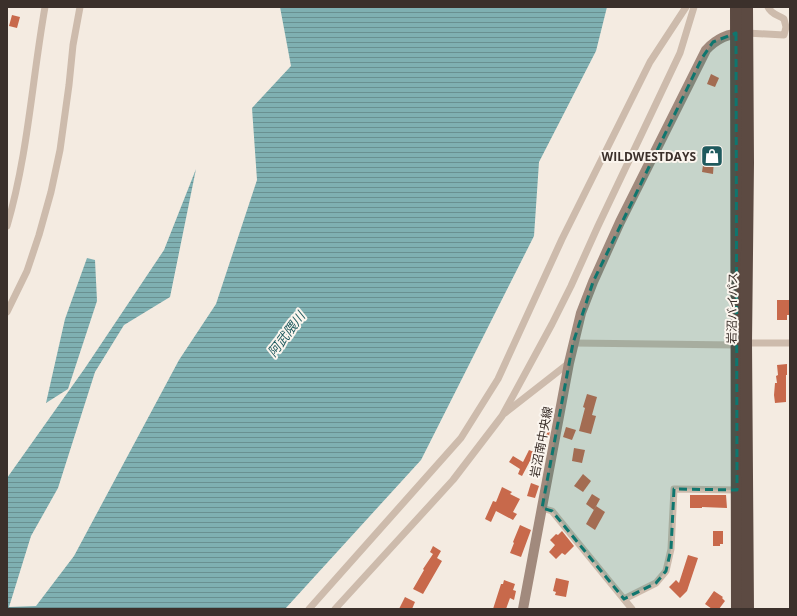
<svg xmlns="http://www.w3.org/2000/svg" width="797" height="616" font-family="'Open Sans','Noto Sans JP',sans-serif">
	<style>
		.water { fill: url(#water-rules) }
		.building { fill: #c8694b }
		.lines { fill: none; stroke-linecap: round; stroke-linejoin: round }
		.street { stroke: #cdbbac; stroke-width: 7 }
		.secondary { stroke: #a18a7d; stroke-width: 10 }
		.highway { stroke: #5c4a42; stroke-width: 12 }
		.marked { fill: #0f766e; fill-opacity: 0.2; stroke: #0f766e; stroke-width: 3; stroke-dasharray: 8 5; stroke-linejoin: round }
		.labels { text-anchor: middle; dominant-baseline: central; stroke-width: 4; stroke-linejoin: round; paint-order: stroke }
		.poi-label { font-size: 12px; font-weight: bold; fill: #3b302b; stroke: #fbf5ee; text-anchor: end }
		.street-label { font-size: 12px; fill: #3b302b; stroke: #fbf5ee }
		.water-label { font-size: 13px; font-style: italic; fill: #1f5a5e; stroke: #fbf5ee }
	</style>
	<defs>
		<pattern id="water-rules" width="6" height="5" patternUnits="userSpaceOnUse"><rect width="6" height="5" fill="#7fb0b2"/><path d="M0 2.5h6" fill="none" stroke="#699091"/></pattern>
	</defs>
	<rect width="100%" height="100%" fill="#f4ebe1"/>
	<g class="water">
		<path d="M 280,7 L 607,7 L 596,51 L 539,162 L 534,236 L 421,460 L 285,609 L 7,609 L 7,478 L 85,368 L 164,250 L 196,169 L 170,297 L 124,325 L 95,372 L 58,488 L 31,536 L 9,607 L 36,606 L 74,556 L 179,360 L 216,304 L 257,180 L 252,108 L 291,66 Z"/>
		<path d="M 87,258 L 95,260 L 97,301 L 68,389 L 46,403 L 65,319 Z"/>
	</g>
	<g class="building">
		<path d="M 12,15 L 20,17 L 17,28 L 9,26 Z"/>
		<path d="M 711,74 L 719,78 L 715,87 L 707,84 Z"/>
		<path d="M 706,145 L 717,146 L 716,150 L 720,151 L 719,161 L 714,160 L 713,174 L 702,172 Z"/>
		<path d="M 777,300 L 790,300 L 790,315 L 787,315 L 787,320 L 777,320 Z"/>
		<path d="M 787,364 L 787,375 L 786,375 L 786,402 L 775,403 L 774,395 L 775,383 L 777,383 L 776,376 L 778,375 L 777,365 Z"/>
		<path d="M 587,394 L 597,397 L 592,415 L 596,416 L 591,434 L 579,431 L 585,408 L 583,407 Z"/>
		<path d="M 542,417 L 550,419 L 547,429 L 550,429 L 549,437 L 540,435 L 542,429 L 539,428 Z"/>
		<path d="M 566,427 L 576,430 L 572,440 L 563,437 Z"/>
		<path d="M 574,448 L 585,450 L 582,463 L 572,461 Z"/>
		<path d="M 529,450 L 544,456 L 540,466 L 530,461 L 522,476 L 518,474 L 520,469 L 509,462 L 513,456 L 523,462 Z"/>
		<path d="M 583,474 L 591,481 L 583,492 L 574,486 Z"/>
		<path d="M 531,483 L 539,486 L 535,498 L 527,496 Z"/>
		<path d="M 502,487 L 512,492 L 510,494 L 520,499 L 513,512 L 517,514 L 513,520 L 496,511 L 491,522 L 485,519 L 493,501 L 496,502 Z"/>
		<path d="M 592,494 L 600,499 L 594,510 L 586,504 Z"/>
		<path d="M 690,495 L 726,495 L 727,508 L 702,507 L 702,508 L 690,508 Z"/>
		<path d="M 596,506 L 605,512 L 595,530 L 586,524 Z"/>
		<path d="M 520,525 L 531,530 L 521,557 L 510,553 L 514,543 L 513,542 Z"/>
		<path d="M 562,531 L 574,546 L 565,555 L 562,553 L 556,559 L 549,552 L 555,545 L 550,540 L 556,534 L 558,535 Z"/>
		<path d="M 713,531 L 723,531 L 723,544 L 720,544 L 720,546 L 713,546 Z"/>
		<path d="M 433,546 L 441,551 L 437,558 L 442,561 L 423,594 L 413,589 L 424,570 L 423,569 L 433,554 L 430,552 Z"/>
		<path d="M 688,555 L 698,558 L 687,591 L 680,598 L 669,587 L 676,580 L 679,583 Z"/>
		<path d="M 556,578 L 569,581 L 566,597 L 555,595 L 556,592 L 553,591 Z"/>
		<path d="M 504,580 L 515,584 L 513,590 L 516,591 L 514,600 L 510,598 L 506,609 L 493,609 L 501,584 L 503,584 Z"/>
		<path d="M 714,591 L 723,597 L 722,598 L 725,601 L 719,609 L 712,609 L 705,604 Z"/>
		<path d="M 405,597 L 415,602 L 412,609 L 399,609 Z"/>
	</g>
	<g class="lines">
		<g class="street">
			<path d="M 747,33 L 784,35 L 786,27 L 784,19 C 778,15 771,14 768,7"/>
			<path d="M 7,226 C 28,155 32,80 45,7"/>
			<path d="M 7,312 L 27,271 L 39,235 L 51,192 L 60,150 L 69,85 L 73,45 L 80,7"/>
			<path d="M 573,343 L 736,345"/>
			<path d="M 746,343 L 790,343"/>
			<path d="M 505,413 L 569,363"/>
			<path d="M 542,508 L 552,511 L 632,609"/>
			<path d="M 624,599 L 656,583 L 666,571 L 671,549 L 674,489 L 737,490"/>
			<path d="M 309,609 L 461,438 L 498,379 L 562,239 L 650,62 L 686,7"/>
			<path d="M 335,609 L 453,480 L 502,416 L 552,324 L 571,286 L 598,226 L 680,53 L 694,7"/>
		</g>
		<path class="secondary" d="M 523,609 L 569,363 L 581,313 L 593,282 L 620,222 L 706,50 C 716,39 729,33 744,33"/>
		<g class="highway">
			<path d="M 736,7 L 737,609"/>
			<path d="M 747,7 L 748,163 L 746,343 L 748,609"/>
		</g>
	</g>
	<path class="marked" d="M 736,33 L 737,490 L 674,489 L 671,549 L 666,571 L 656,583 L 624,599 L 552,511 L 542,508 L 573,343 L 593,282 L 702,58 L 713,42 Z"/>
	<defs>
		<g id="shop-square" transform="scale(1.15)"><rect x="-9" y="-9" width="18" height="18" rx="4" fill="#1f5a5e" stroke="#fbf5ee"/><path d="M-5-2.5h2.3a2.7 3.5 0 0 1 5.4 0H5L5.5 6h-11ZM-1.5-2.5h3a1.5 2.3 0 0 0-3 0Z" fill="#fff"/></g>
	</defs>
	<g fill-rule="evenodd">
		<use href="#shop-square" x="712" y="156"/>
	</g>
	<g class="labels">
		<g class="poi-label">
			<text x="696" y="156">WILDWESTDAYS</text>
		</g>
		<g class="street-label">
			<text transform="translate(732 308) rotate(-89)">岩沼バイパス</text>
			<text transform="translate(541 442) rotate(-79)">岩沼南中央線</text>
		</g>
		<g class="water-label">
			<text transform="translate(286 334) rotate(-53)">阿武隈川</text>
		</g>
	</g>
	<rect width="797" height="616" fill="none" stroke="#3b302b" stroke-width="16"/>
</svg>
